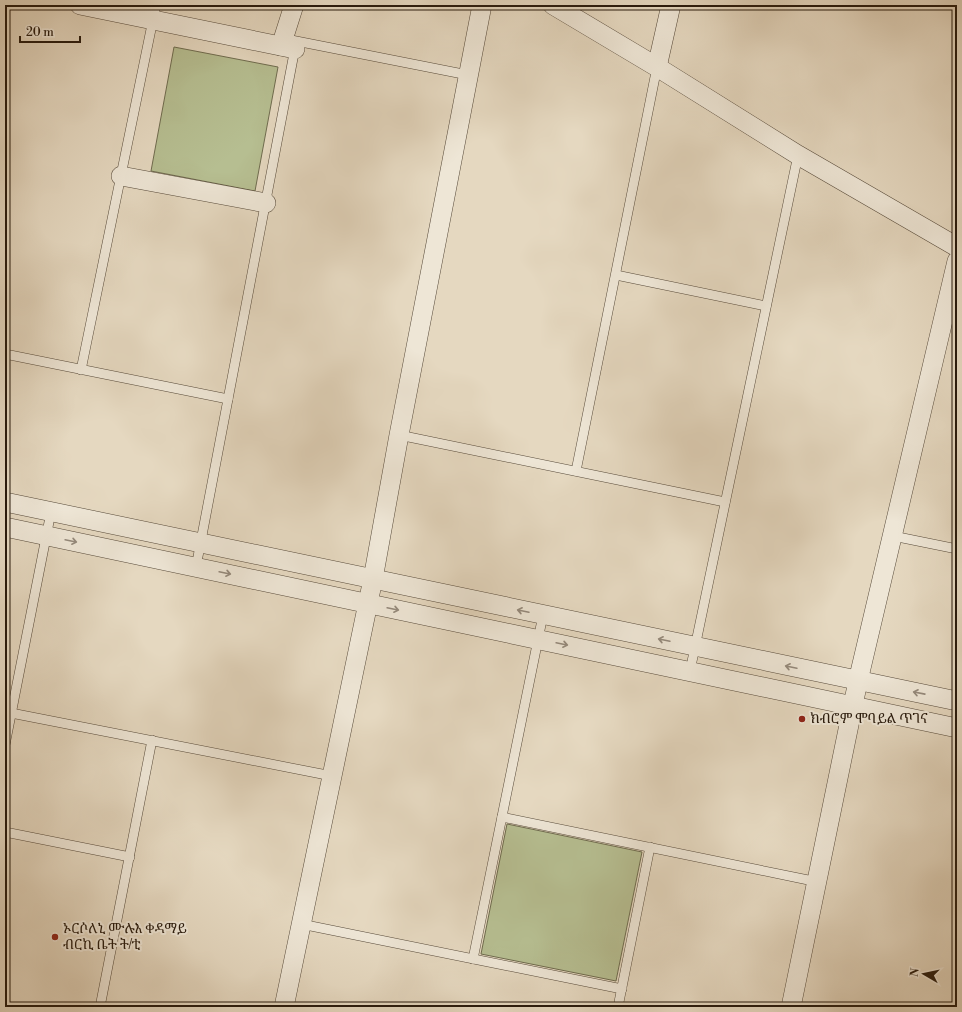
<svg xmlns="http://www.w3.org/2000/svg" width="962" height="1012" font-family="'Libre Bodoni','Noto Serif Ethiopic',serif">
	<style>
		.green { fill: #b6be91; stroke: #6f6c4f }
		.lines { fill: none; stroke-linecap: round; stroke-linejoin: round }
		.lane-casing { stroke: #574a3a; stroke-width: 10 }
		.street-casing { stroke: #574a3a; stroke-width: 20 }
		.lane { stroke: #eee6d6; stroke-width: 9 }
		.street { stroke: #eee6d6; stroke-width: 19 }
		.oneway { stroke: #958a7c }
		.poi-dot { fill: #8f2418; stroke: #eee6d6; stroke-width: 1.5 }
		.labels { text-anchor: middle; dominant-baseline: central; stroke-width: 4; stroke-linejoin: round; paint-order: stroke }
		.poi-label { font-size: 14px; fill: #281a0d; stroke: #eee6d6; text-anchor: start }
	</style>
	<rect width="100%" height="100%" fill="#e5d8c0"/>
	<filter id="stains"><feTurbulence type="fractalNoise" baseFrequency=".005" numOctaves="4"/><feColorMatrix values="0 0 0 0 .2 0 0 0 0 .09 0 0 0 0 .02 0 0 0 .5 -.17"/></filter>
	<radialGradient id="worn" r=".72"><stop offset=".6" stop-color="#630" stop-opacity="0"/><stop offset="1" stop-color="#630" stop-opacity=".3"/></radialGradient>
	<g class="green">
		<path d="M 174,47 L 278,67 L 255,191 L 151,171 Z"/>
		<path d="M 507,824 L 642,852 L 616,981 L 481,954 Z"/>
	</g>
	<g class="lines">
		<g class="lane-casing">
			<g id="lane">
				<path d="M 291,40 L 468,75"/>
				<path d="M 616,275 L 766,306"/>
				<path d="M 5,354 L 228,399"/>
				<path d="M 81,370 L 156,5"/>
				<path d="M 399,435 L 725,502"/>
				<path d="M 576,471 L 657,67"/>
				<path d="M 893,536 L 957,549"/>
				<path d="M 196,567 L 295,48"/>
				<path d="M 690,671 L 798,155"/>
				<path d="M 11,713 L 332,776"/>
				<path d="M 5,745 L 51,512"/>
				<path d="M 502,817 L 818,882"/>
				<path d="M 5,832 L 130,857"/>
				<path d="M 301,924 L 622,989"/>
				<path d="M 473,959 L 543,615"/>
				<path d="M 100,1007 L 152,740"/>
				<path d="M 618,1007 L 650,847"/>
			</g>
		</g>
		<g class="street-casing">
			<g id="street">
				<path d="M 80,5 L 295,49"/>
				<path d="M 553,5 L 657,67 L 798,155 L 957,247"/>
				<path d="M 281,46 L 294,5"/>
				<path d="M 657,67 L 671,5"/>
				<path d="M 121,176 L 266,203"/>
				<path d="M 5,502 L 957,701"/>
				<path d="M 5,527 L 957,728"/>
				<path d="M 284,1007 L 373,579 L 399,435 L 482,5"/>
				<path d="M 791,1007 L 858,681 L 957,261"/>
			</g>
		</g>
		<use href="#lane" class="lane"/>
		<use href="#street" class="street"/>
	</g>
	<defs><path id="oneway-shaft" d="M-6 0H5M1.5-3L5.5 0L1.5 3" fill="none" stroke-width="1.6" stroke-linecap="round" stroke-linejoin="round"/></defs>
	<g class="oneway">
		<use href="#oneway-shaft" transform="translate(71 541) rotate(12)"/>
		<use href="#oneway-shaft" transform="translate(225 573) rotate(12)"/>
		<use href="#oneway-shaft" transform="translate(393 609) rotate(12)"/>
		<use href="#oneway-shaft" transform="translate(523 611) rotate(-168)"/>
		<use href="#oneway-shaft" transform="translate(664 640) rotate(-168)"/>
		<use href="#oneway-shaft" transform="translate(562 644) rotate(12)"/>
		<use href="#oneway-shaft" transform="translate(791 667) rotate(-168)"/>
		<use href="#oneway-shaft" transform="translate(919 693) rotate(-169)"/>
	</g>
	<g class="poi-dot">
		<circle cx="802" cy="719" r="4"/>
		<circle cx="55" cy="937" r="4"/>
	</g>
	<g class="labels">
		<g class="poi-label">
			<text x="810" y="719">ክብሮም ሞባይል ጥገና</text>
			<text x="63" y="929">ኦርሶለኒ ሙሉእ ቀዳማይ<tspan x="63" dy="16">ብርኪ ቤት ት/ቲ</tspan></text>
		</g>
	</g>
	<rect width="962" height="1012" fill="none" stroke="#e5d8c0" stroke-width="20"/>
	<rect x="6" y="6" width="950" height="1000" fill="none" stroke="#281a0d" stroke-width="2"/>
	<rect x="10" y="10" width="942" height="992" fill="none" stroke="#281a0d"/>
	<g transform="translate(924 974) rotate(279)" stroke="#eee6d6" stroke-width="3" paint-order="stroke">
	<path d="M0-3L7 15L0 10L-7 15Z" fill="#281a0d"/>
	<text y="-6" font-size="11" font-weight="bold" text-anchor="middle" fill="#281a0d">N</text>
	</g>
	<path d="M20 36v6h60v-6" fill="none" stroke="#281a0d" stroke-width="2"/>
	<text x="26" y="36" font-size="12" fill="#281a0d" stroke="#eee6d6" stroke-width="3" paint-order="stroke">20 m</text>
	<rect width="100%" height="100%" filter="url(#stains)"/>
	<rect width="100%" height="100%" fill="url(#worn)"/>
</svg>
